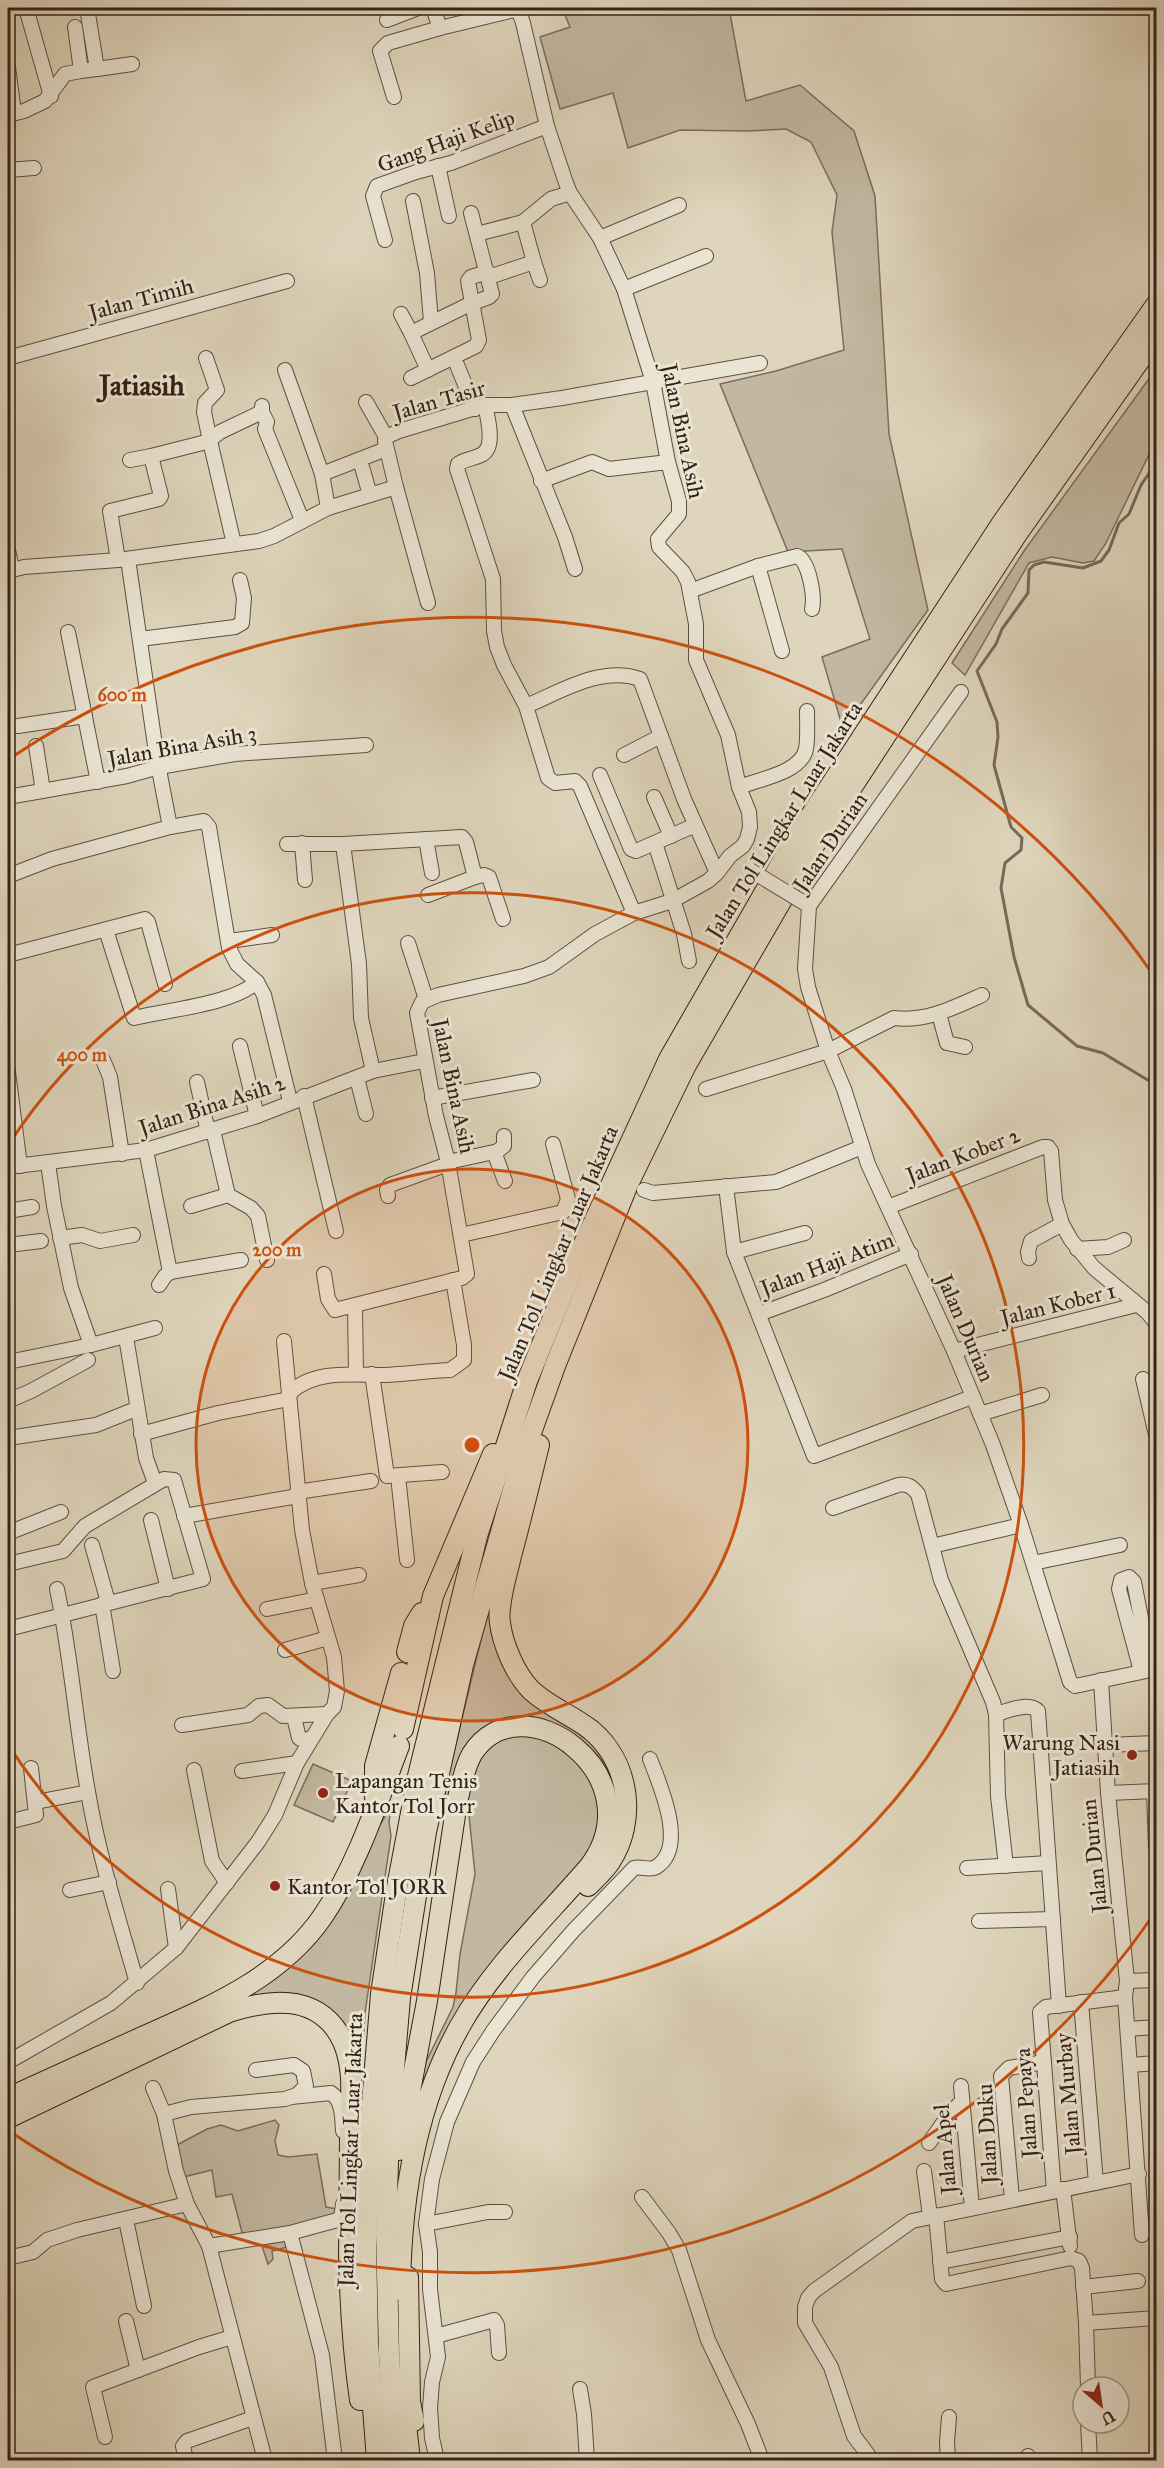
<svg xmlns="http://www.w3.org/2000/svg" width="1164" height="2468" font-family="'IM FELL Great Primer',serif">
	<style>
		.green { fill: #c2b7a0; stroke: #7b6c5c; stroke-width: 1.5 }
		.lines { fill: none; stroke-linecap: round; stroke-linejoin: round }
		.stream { stroke: #786958; stroke-width: 3 }
		.minor-casing { stroke: #5f4f40; stroke-width: 16 }
		.highway-casing { stroke: #342217; stroke-width: 22 }
		.minor { stroke: #eae4d3; stroke-width: 14 }
		.highway { stroke: #dfd5bc; stroke-width: 20 }
		.minor-bridge-casing { stroke: #5f4f40; stroke-width: 16; stroke-linecap: butt }
		.minor-bridge { stroke: #eae4d3; stroke-width: 14 }
		.ring { fill: none; stroke: #cd510e; stroke-width: 3 }
		.poi-dot { fill: #8f2418; stroke: #eae4d3; stroke-width: 2 }
		.labels { text-anchor: middle; dominant-baseline: central; stroke-width: 6; stroke-linejoin: round; paint-order: stroke }
		.street-label { font-size: 22px; fill: #342217; stroke: #eae4d3 }
		.poi-label { font-size: 22px; fill: #342217; stroke: #eae4d3; text-anchor: start }
		.district-label { font-size: 28px; font-weight: bold; fill: #342217; stroke: #eae4d3 }
		.centre { fill: #cd510e; stroke: #eae4d3; stroke-width: 3 }
		.ring-label { font-size: 18px; text-anchor: middle; font-weight: bold; fill: #cd510e; stroke: #eae4d3; stroke-width: 6; stroke-linejoin: round; paint-order: stroke }
	</style>
	<rect width="100%" height="100%" fill="#dfd5bc"/>
	<filter id="stains"><feTurbulence type="fractalNoise" baseFrequency=".00333" numOctaves="4"/><feColorMatrix values="0 0 0 0 .2 0 0 0 0 .09 0 0 0 0 .02 0 0 0 .5 -.17"/></filter>
	<radialGradient id="worn" r=".72"><stop offset=".6" stop-color="#630" stop-opacity="0"/><stop offset="1" stop-color="#630" stop-opacity=".3"/></radialGradient>
	<g class="green">
		<path d="M 562,8 L 729,8 L 746,101 L 800,85 L 854,131 L 875,196 L 889,434 L 928,610 L 843,729 L 822,657 L 870,639 L 842,549 L 788,552 L 720,384 L 776,371 L 844,350 L 832,232 L 837,195 L 811,142 L 786,129 L 747,131 L 680,130 L 628,148 L 613,93 L 560,109 L 540,37 L 570,27 Z"/>
		<path d="M 1156,369 L 1155,442 L 1106,543 L 1094,561 L 1083,563 L 1052,557 L 1029,563 L 965,675 L 952,663 L 1024,551 Z"/>
		<path d="M 492,1594 L 503,1655 L 579,1728 L 617,1774 L 617,1813 C 615,1801 614,1788 610,1776 C 603,1754 566,1723 543,1722 C 529,1722 498,1734 483,1737 L 449,1808 L 441,1806 Z"/>
		<path d="M 549,1734 L 602,1784 L 599,1842 L 505,1956 L 407,2127 L 416,2082 L 453,2007 L 456,1993 L 460,1954 L 475,1874 L 467,1796 L 476,1761 L 503,1736 Z"/>
		<path d="M 313,1764 L 352,1781 L 333,1822 L 294,1805 Z"/>
		<path d="M 391,1807 L 389,1822 L 391,1836 L 365,2013 L 359,2104 L 333,2018 L 237,2000 L 259,1987 L 376,1831 Z"/>
		<path d="M 275,2120 L 279,2125 L 275,2141 L 278,2155 L 288,2157 L 317,2154 L 326,2207 L 337,2209 L 340,2225 L 285,2230 L 291,2246 L 272,2251 L 273,2259 L 268,2264 L 259,2237 L 244,2240 L 232,2194 L 216,2197 L 212,2170 L 183,2177 L 177,2145 L 207,2129 L 221,2125 L 238,2131 Z"/>
	</g>
	<g class="lines">
		<path class="stream" d="M 1156,463 L 1141,485 L 1129,514 L 1119,523 L 1109,550 L 1101,561 L 1083,568 L 1044,562 L 1034,565 L 1029,570 L 1028,593 L 1002,629 L 996,644 L 977,671 L 997,722 L 998,737 L 994,765 L 1011,827 L 1022,838 L 1021,850 L 1005,863 L 1001,888 L 1014,957 L 1028,1005 L 1077,1046 L 1103,1053 L 1151,1082 L 1156,1089"/>
		<g class="minor-casing">
			<g id="minor">
				<path d="M 26,8 L 51,96"/>
				<path d="M 387,20 L 418,8"/>
				<path d="M 8,67 L 14,113"/>
				<path d="M 97,69 L 132,64"/>
				<path d="M 81,71 L 97,69 L 87,8"/>
				<path d="M 394,97 L 380,51 L 388,43 L 440,28"/>
				<path d="M 8,115 L 24,111 L 45,101 L 65,74 L 81,71 L 75,27"/>
				<path d="M 438,166 L 449,216"/>
				<path d="M 8,170 L 34,168"/>
				<path d="M 413,201 L 427,273 L 431,322"/>
				<path d="M 477,234 L 523,222"/>
				<path d="M 600,238 L 679,205"/>
				<path d="M 385,240 L 373,196 L 377,186 L 416,172 L 451,163 L 547,126"/>
				<path d="M 534,262 L 540,280"/>
				<path d="M 489,277 L 534,262 L 523,222 L 551,199 L 570,193"/>
				<path d="M 624,289 L 706,256"/>
				<path d="M 401,314 L 411,333"/>
				<path d="M 8,358 L 287,281"/>
				<path d="M 206,358 L 217,390 L 205,403 L 204,412 L 210,441"/>
				<path d="M 457,365 L 475,409"/>
				<path d="M 285,370 L 322,474 L 328,508"/>
				<path d="M 428,370 L 411,333 L 468,305 L 489,297 L 492,294 L 471,213"/>
				<path d="M 411,378 L 476,346 L 479,340 L 468,281 L 471,277 L 488,272"/>
				<path d="M 366,402 L 386,437"/>
				<path d="M 485,405 C 488,419 496,448 481,455 C 473,459 465,459 458,464 L 457,469 L 493,579 L 494,631 L 497,647 L 504,665 L 526,706 L 548,778 L 555,783 L 575,781 L 580,786 L 634,913"/>
				<path d="M 512,405 L 565,537 L 575,569"/>
				<path d="M 262,412 L 267,422 L 265,429 L 302,520"/>
				<path d="M 211,439 L 220,432 L 262,412 L 262,406"/>
				<path d="M 151,456 L 210,441 L 234,544"/>
				<path d="M 362,467 L 370,495"/>
				<path d="M 322,474 L 386,449"/>
				<path d="M 541,481 L 592,462 L 609,469 L 668,462"/>
				<path d="M 396,487 L 428,603"/>
				<path d="M 8,550 L 12,569"/>
				<path d="M 128,559 L 157,759 L 170,827"/>
				<path d="M 118,560 L 110,511 L 159,499 L 161,496 L 151,456 L 130,460"/>
				<path d="M 758,566 L 782,651"/>
				<path d="M 8,571 L 24,567 L 118,560 L 259,541 L 274,536 L 328,508 L 396,487 L 385,441 L 386,437 L 399,431 L 485,405 L 512,405 L 562,398 L 760,363"/>
				<path d="M 690,591 L 758,566 L 797,556 C 809,560 815,597 812,609"/>
				<path d="M 68,632 L 98,782"/>
				<path d="M 140,639 L 235,627 L 242,623 L 244,598 L 240,580"/>
				<path d="M 961,692 L 809,906 L 805,969 L 808,987 L 828,1051 L 844,1089 L 868,1164 L 954,1351 L 993,1445 L 1021,1525 L 1070,1682 L 1075,1686 L 1156,1669"/>
				<path d="M 526,706 C 560,692 602,665 640,679 L 684,799 L 717,873"/>
				<path d="M 18,726 L 85,716"/>
				<path d="M 36,746 L 43,791"/>
				<path d="M 624,755 L 661,736"/>
				<path d="M 600,775 L 631,849 L 636,851 L 691,827"/>
				<path d="M 739,787 C 759,779 801,773 806,749 C 808,737 807,723 807,711"/>
				<path d="M 8,797 L 127,776 L 159,767 L 235,754 L 366,745"/>
				<path d="M 654,797 L 671,836"/>
				<path d="M 426,839 L 432,873"/>
				<path d="M 302,843 L 305,880"/>
				<path d="M 655,843 L 684,934 L 689,961"/>
				<path d="M 287,844 L 343,844 L 462,837 L 466,842 L 475,877 L 484,875 L 489,877 L 503,919"/>
				<path d="M 343,844 L 359,964 L 361,1018 L 373,1071"/>
				<path d="M 8,876 L 52,859 L 170,827 L 204,821 L 209,827 L 229,948 L 237,964 L 257,982 L 264,995 L 290,1101"/>
				<path d="M 428,895 L 475,877"/>
				<path d="M 106,930 L 134,1018 C 170,1009 230,1005 257,982"/>
				<path d="M 229,941 L 272,935"/>
				<path d="M 408,943 L 426,999"/>
				<path d="M 8,955 L 145,919 L 148,922 L 165,984"/>
				<path d="M 939,1014 L 947,1043 L 965,1047"/>
				<path d="M 240,1046 L 257,1116"/>
				<path d="M 103,1060 L 110,1077 L 122,1154"/>
				<path d="M 8,1072 L 20,1166"/>
				<path d="M 357,1078 L 366,1114"/>
				<path d="M 197,1082 L 208,1132"/>
				<path d="M 706,1089 L 828,1051 L 894,1018 C 926,1022 953,1008 982,995"/>
				<path d="M 304,1096 L 336,1231"/>
				<path d="M 432,1098 L 533,1080"/>
				<path d="M 213,1130 L 228,1195 L 251,1208 L 258,1216 L 267,1260"/>
				<path d="M 146,1150 L 170,1272"/>
				<path d="M 495,1153 L 504,1146 L 504,1136"/>
				<path d="M 448,1162 L 494,1152 L 505,1181"/>
				<path d="M 48,1163 L 54,1206 L 71,1288 L 91,1345"/>
				<path d="M 8,1167 L 146,1150 L 257,1116 L 373,1071 L 424,1061"/>
				<path d="M 726,1186 L 734,1252 L 814,1456 L 972,1397"/>
				<path d="M 644,1190 L 653,1193 L 776,1182 L 862,1147"/>
				<path d="M 388,1196 L 387,1190 L 390,1185 L 448,1164"/>
				<path d="M 191,1206 L 228,1195"/>
				<path d="M 888,1207 L 1043,1147 L 1048,1147 L 1051,1151 L 1055,1200 L 1062,1224 L 1071,1240 L 1094,1268 L 1147,1312 L 1156,1323"/>
				<path d="M 8,1211 L 32,1207"/>
				<path d="M 461,1235 L 563,1212 L 568,1199 L 553,1144"/>
				<path d="M 60,1238 L 82,1235 L 100,1241 L 133,1235"/>
				<path d="M 8,1245 L 41,1241"/>
				<path d="M 1077,1249 L 1108,1247 L 1124,1240"/>
				<path d="M 734,1252 L 805,1233"/>
				<path d="M 1029,1258 L 1028,1252 L 1031,1241 L 1062,1224"/>
				<path d="M 324,1274 L 328,1299 L 335,1310 L 462,1278 L 467,1274 L 448,1162 L 436,1116 L 417,1013 L 422,1002 L 438,995 L 524,976 L 549,967 L 595,934 L 634,913 L 672,901 L 708,881 L 717,873 L 730,856 L 743,846 L 747,839 L 750,827 L 749,812 L 739,787 L 728,735 L 696,660 L 696,624 L 688,582 L 683,572 L 659,547 L 658,539 L 679,514 L 679,501 L 668,462 L 653,382 L 624,289 L 600,238 L 570,193 L 566,183 L 547,126 L 523,23 L 520,14 L 514,10 L 440,28 L 433,8"/>
				<path d="M 159,1285 L 165,1276 L 170,1272 L 241,1260"/>
				<path d="M 355,1306 L 356,1373"/>
				<path d="M 759,1314 L 824,1290 L 911,1254"/>
				<path d="M 126,1337 L 146,1458 L 155,1483"/>
				<path d="M 954,1351 L 1136,1305"/>
				<path d="M 8,1362 L 91,1345 L 155,1328"/>
				<path d="M 372,1374 L 387,1476 L 442,1472"/>
				<path d="M 1143,1379 L 1156,1435"/>
				<path d="M 290,1393 C 314,1369 354,1375 384,1375 C 406,1374 428,1371 450,1370 L 464,1360 L 464,1345 L 453,1280"/>
				<path d="M 8,1401 L 31,1391 L 88,1360"/>
				<path d="M 980,1414 L 1042,1395"/>
				<path d="M 141,1434 L 218,1413 L 289,1399"/>
				<path d="M 8,1438 L 96,1425 L 136,1409"/>
				<path d="M 398,1476 L 407,1560"/>
				<path d="M 297,1492 L 371,1481"/>
				<path d="M 833,1508 L 898,1485 C 908,1483 912,1487 918,1494 L 941,1580 L 993,1702 L 996,1714 L 998,1796 L 1006,1866"/>
				<path d="M 184,1516 L 298,1496"/>
				<path d="M 151,1520 L 168,1589"/>
				<path d="M 8,1533 L 61,1512"/>
				<path d="M 92,1545 L 108,1602"/>
				<path d="M 932,1546 L 1021,1525"/>
				<path d="M 1033,1563 L 1120,1545"/>
				<path d="M 8,1564 L 63,1551 L 85,1526 L 164,1479 L 174,1480 L 203,1579 L 8,1629"/>
				<path d="M 312,1583 L 359,1575"/>
				<path d="M 57,1589 C 71,1656 76,1725 88,1792 C 99,1857 119,1920 137,1983"/>
				<path d="M 102,1604 L 113,1671"/>
				<path d="M 267,1609 L 317,1599"/>
				<path d="M 285,1650 L 328,1638"/>
				<path d="M 1141,1671 L 1119,1589 L 1121,1580 L 1129,1577 L 1134,1582 L 1151,1669"/>
				<path d="M 1101,1680 L 1108,1793 L 1127,1981 L 1125,1997 L 1142,2235"/>
				<path d="M 996,1714 C 1008,1711 1029,1701 1038,1711 L 1059,2006"/>
				<path d="M 294,1717 L 299,1738 L 303,1740 L 312,1738"/>
				<path d="M 182,1725 L 248,1715 L 259,1706 L 268,1705 L 283,1716 L 327,1714"/>
				<path d="M 1106,1745 L 1156,1743"/>
				<path d="M 194,1770 L 212,1861 L 227,1883"/>
				<path d="M 242,1771 L 297,1763"/>
				<path d="M 1154,1791 L 1156,1847"/>
				<path d="M 1108,1793 L 1156,1791"/>
				<path d="M 36,1802 L 88,1792"/>
				<path d="M 8,1822 L 36,1815 L 31,1768"/>
				<path d="M 967,1868 L 1048,1863"/>
				<path d="M 168,1889 L 176,1948"/>
				<path d="M 70,1890 L 109,1882"/>
				<path d="M 979,1921 L 1053,1919"/>
				<path d="M 1127,1981 L 1156,1980"/>
				<path d="M 1081,2002 L 1096,2183"/>
				<path d="M 1128,2029 L 1156,2027"/>
				<path d="M 8,2062 L 111,2003 L 176,1948 L 258,1842 L 275,1815 L 297,1763 L 327,1714 L 334,1707 L 337,1691 L 334,1657 L 312,1583 L 302,1530 L 284,1341"/>
				<path d="M 1131,2065 L 1156,2063"/>
				<path d="M 961,2086 L 972,2208"/>
				<path d="M 153,2088 L 164,2114 L 176,2171 L 187,2204 L 209,2246 L 265,2460"/>
				<path d="M 291,2097 L 331,2093 C 343,2101 342,2118 343,2131"/>
				<path d="M 164,2114 L 191,2107 L 285,2099 L 297,2095 L 306,2086 L 303,2071 L 294,2065 L 256,2070"/>
				<path d="M 929,2143 L 948,2116 L 961,2102"/>
				<path d="M 924,2171 L 930,2216"/>
				<path d="M 1063,2189 L 1070,2246"/>
				<path d="M 1054,2191 L 1040,2012 L 1046,2007 L 1125,1997"/>
				<path d="M 642,2197 L 669,2233 L 679,2250 L 708,2340 L 748,2424 L 762,2460"/>
				<path d="M 1012,2199 L 1001,2076 L 1009,2068 L 1044,2062"/>
				<path d="M 936,2215 L 942,2279 L 946,2284 L 1071,2258"/>
				<path d="M 126,2220 L 144,2306"/>
				<path d="M 426,2224 L 488,2212 L 505,2212"/>
				<path d="M 290,2233 L 341,2219 L 343,2204"/>
				<path d="M 209,2246 L 290,2233 L 322,2355 L 335,2460"/>
				<path d="M 8,2258 L 33,2252 L 47,2240 L 77,2230 L 187,2204"/>
				<path d="M 1071,2258 L 1079,2261 L 1082,2268 L 1086,2323 L 1088,2387"/>
				<path d="M 940,2262 L 1070,2237"/>
				<path d="M 1083,2287 L 1138,2281"/>
				<path d="M 126,2321 L 138,2370"/>
				<path d="M 1086,2323 L 1156,2318"/>
				<path d="M 436,2336 L 494,2320 L 497,2325 L 499,2353"/>
				<path d="M 580,2389 L 584,2414 L 587,2460"/>
				<path d="M 1088,2423 L 1090,2460"/>
				<path d="M 105,2437 L 93,2387 L 199,2347 L 232,2337"/>
				<path d="M 1028,2456 L 1029,2460"/>
				<path d="M 186,2460 L 183,2446 L 187,2441 L 253,2418"/>
				<path d="M 437,2460 L 432,2438 L 430,2408 L 432,2382 L 438,2357 L 430,2289 L 430,2252 L 426,2224 L 432,2179 L 447,2122 L 473,2062 L 493,2031 L 533,1977 L 573,1931 L 634,1868 C 641,1866 650,1871 656,1867 C 688,1848 660,1785 650,1759"/>
				<path d="M 872,2460 L 854,2436 L 831,2367 L 805,2323 L 805,2307 L 808,2298 L 814,2291 L 912,2221 L 1139,2174"/>
				<path d="M 948,2460 L 947,2442 L 949,2417"/>
			</g>
		</g>
		<g class="highway-casing">
			<g id="highway">
				<path d="M 539,1445 C 530,1482 521,1519 511,1556 C 507,1574 497,1605 500,1623 C 503,1645 515,1673 530,1689 C 547,1706 572,1715 591,1730 C 630,1763 637,1821 610,1862 C 604,1871 595,1879 588,1886"/>
				<path d="M 407,1652 L 414,1626 L 422,1613"/>
				<path d="M 403,1729 L 433,1596 L 493,1454"/>
				<path d="M 375,1798 L 375,1766 L 401,1673"/>
				<path d="M 8,2098 C 52,2078 96,2058 140,2038 C 207,2008 280,1979 323,1916 C 356,1868 378,1801 399,1746"/>
				<path d="M 8,2118 L 229,2012 C 267,2000 314,1993 339,2034 C 357,2064 350,2104 350,2137 C 350,2176 349,2216 349,2255 C 350,2303 353,2352 360,2400"/>
				<path d="M 399,2150 L 427,2001 L 457,1802 C 461,1786 464,1768 472,1754 C 521,1677 658,1776 589,1867 C 545,1918 493,1967 460,2026 C 415,2106 401,2200 400,2290"/>
				<path d="M 408,2277 L 410,2402 L 414,2421"/>
				<path d="M 404,2407 L 410,2460"/>
				<path d="M 377,2460 L 368,2343 L 366,2245 L 370,2127 L 381,1994 L 397,1887 L 418,1776 L 477,1536 L 527,1381 L 576,1261 L 669,1059 L 793,843 L 1002,523 L 1156,305"/>
				<path d="M 395,2460 L 389,2354 L 386,2231 L 389,2128 L 400,1998 L 426,1832 L 463,1665 L 523,1455 L 555,1366 L 628,1184 L 686,1065 L 809,853 L 1017,534 L 1156,337"/>
			</g>
		</g>
		<use href="#minor" class="minor"/>
		<use href="#highway" class="highway"/>
		<g class="minor-bridge-casing">
			<path id="minor-bridge" d="M 750,870 L 806,904"/>
		</g>
		<use href="#minor-bridge" class="minor-bridge"/>
	</g>
	<circle cx="472" cy="1445" r="276" fill="#cd510e" fill-opacity=".12"/>
	<g class="ring">
		<circle cx="472" cy="1445" r="276"/>
		<path d="M9 1144A552 552 0 1 1 9 1746"/>
		<path d="M1154 1914A828 828 0 0 1 9 2131M9 759A828 828 0 0 1 1154 976"/>
	</g>
	<g class="poi-dot">
		<circle cx="1132" cy="1755" r="6"/>
		<circle cx="323" cy="1793" r="6"/>
		<circle cx="275" cy="1886" r="6"/>
	</g>
	<g class="labels">
		<g class="street-label">
			<text transform="translate(446 141) rotate(-20)">Gang Haji Kelip</text>
			<text transform="translate(141 299) rotate(-15)">Jalan Timih</text>
			<text transform="translate(439 400) rotate(-16)">Jalan Tasir</text>
			<text transform="translate(683 431) rotate(78)">Jalan Bina Asih</text>
			<text transform="translate(182 746) rotate(-10)">Jalan Bina Asih 3</text>
			<text transform="translate(784 820) rotate(-58)">Jalan Tol Lingkar Luar Jakarta</text>
			<text transform="translate(830 842) rotate(-56)">Jalan Durian</text>
			<text transform="translate(454 1086) rotate(78)">Jalan Bina Asih</text>
			<text transform="translate(212 1105) rotate(-18)">Jalan Bina Asih 2</text>
			<text transform="translate(963 1155) rotate(-21)">Jalan Kober 2</text>
			<text transform="translate(558 1253) rotate(-67)">Jalan Tol Lingkar Luar Jakarta</text>
			<text transform="translate(827 1264) rotate(-21)">Jalan Haji Atim</text>
			<text transform="translate(1058 1304) rotate(-14)">Jalan Kober 1</text>
			<text transform="translate(966 1328) rotate(67)">Jalan Durian</text>
			<text transform="translate(1094 1856) rotate(-96)">Jalan Durian</text>
			<text transform="translate(1068 2094) rotate(-95)">Jalan Murbay</text>
			<text transform="translate(1026 2103) rotate(-94)">Jalan Pepaya</text>
			<text transform="translate(987 2134) rotate(-93)">Jalan Duku</text>
			<text transform="translate(945 2149) rotate(-95)">Jalan Apel</text>
			<text transform="translate(350 2150) rotate(-88)">Jalan Tol Lingkar Luar Jakarta</text>
		</g>
		<g class="poi-label">
			<text x="1120" y="1742" text-anchor="end">Warung Nasi<tspan x="1120" dy="25">Jatiasih</tspan></text>
			<text x="335" y="1780">Lapangan Tenis<tspan x="335" dy="25">Kantor Tol Jorr</tspan></text>
			<text x="287" y="1886">Kantor Tol JORR</text>
		</g>
		<g class="district-label">
			<text x="142" y="385">Jatiasih</text>
		</g>
	</g>
	<circle cx="472" cy="1445" r="9" class="centre"/>
	<g class="ring-label">
		<text x="122" y="701">600 m</text>
		<text x="82" y="1061">400 m</text>
		<text x="277" y="1256">200 m</text>
	</g>
	<rect width="1164" height="2468" fill="none" stroke="#dfd5bc" stroke-width="30"/>
	<rect x="9" y="9" width="1146" height="2450" fill="none" stroke="#342217" stroke-width="3"/>
	<rect x="15" y="15" width="1134" height="2438" fill="none" stroke="#342217" stroke-width="1.5"/>
	<g transform="translate(1101 2405) rotate(151)"><circle r="28" fill="#eae4d3" stroke="#a19688" stroke-width="1.5"/>
	<path d="M0-4.5L10 22L0 15L-10 22Z" fill="#8f2418"/>
	<text y="-9" font-size="16" font-weight="bold" text-anchor="middle" fill="#342217">U</text>
	</g>
	<rect width="100%" height="100%" filter="url(#stains)"/>
	<rect width="100%" height="100%" fill="url(#worn)"/>
</svg>
